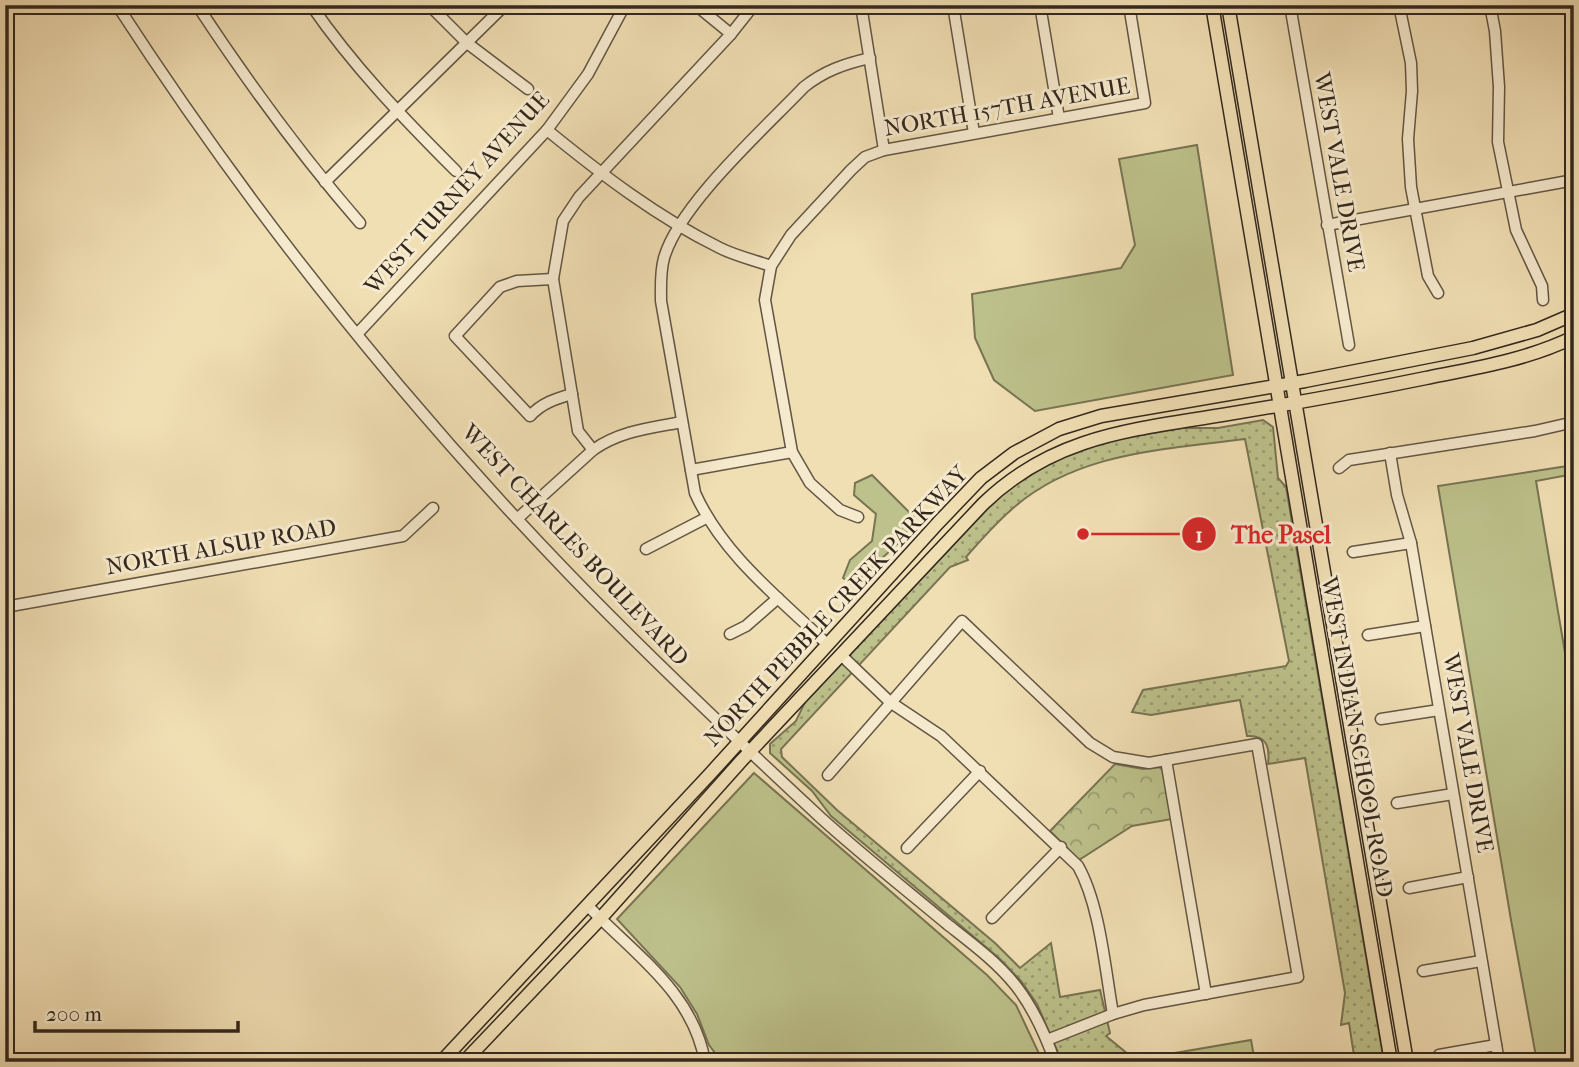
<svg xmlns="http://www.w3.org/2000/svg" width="1579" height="1067" font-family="'IM FELL French Canon',serif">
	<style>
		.grass { fill: #bdc18b; stroke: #787454; stroke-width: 2 }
		.park { fill: url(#park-crowns); stroke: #787454; stroke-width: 2 }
		.garden { fill: url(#garden-dots); stroke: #787454; stroke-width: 2 }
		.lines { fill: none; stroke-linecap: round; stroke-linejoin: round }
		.minor-casing { stroke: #625644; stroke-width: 13 }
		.major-casing { stroke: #33281e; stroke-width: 15 }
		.minor { stroke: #f6eace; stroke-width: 10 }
		.major { stroke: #f1dfb4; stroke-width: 12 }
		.labels { text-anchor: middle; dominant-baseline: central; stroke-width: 6; stroke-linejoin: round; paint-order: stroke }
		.street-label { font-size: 23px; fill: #33281e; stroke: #f6eace }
		.leader { fill: none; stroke: #d62828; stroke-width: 2.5 }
		.callout-dot { fill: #d62828; stroke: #f6eace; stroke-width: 2.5 }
		.mark-label { font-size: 21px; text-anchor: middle; font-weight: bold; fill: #fff }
		.callout-label { font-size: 24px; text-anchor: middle; font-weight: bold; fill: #d62828; stroke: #f6eace; stroke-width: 6; stroke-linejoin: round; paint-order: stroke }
	</style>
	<defs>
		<pattern id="park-crowns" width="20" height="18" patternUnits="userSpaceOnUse" patternTransform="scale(1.75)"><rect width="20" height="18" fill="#bdc18b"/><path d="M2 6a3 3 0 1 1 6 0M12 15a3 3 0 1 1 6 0" fill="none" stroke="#9a9d71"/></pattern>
		<pattern id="garden-dots" width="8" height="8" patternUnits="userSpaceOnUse" patternTransform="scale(1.75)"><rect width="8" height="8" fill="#bdc18b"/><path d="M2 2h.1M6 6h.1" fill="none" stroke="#9a9d71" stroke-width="1.8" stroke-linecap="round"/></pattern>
	</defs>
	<rect width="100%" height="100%" fill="#f1dfb4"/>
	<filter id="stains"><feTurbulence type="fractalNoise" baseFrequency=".00286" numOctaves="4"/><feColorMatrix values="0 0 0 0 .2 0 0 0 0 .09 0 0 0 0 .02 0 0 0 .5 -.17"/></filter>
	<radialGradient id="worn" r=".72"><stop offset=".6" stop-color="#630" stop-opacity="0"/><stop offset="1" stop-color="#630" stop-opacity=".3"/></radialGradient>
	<g class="grass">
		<path d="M 1197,145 L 1233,375 L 1035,411 L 994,380 L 975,338 L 972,294 L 1121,268 L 1135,245 L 1119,159 Z"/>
		<path d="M 1574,465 L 1574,474 L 1536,481 L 1574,706 L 1574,1060 L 1537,1062 L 1511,920 L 1438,486 Z"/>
		<path d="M 872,475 L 914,517 L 904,538 L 853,585 L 843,578 L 850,560 L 872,541 L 876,514 L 854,495 L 855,483 Z"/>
		<path d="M 754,773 L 987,975 L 1016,1005 L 1043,1062 L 722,1062 L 709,1045 L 697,1014 L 680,987 L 617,919 Z"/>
		<path d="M 1251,1040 L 1255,1062 L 1122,1062 Z"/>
	</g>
	<path class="park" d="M 1115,764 L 1143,769 L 1159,767 L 1164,771 L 1172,819 L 1132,826 L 1079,860 L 1050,831 Z"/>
	<path class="garden" d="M 1263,420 L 1273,427 L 1278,478 L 1286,487 L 1384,1062 L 1355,1062 L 1349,1023 L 1341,1025 L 1345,993 L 1305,758 L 1268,764 C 1270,747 1267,735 1247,736 L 1240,700 L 1151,715 L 1132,712 L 1143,690 L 1286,666 L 1289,661 L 1245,439 C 1163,450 1075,452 1011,510 C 995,524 980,541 966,557 L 968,560 L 950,567 L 781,749 L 782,757 L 837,810 L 995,943 L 1020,968 L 1051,943 L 1060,997 L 1100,990 L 1110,1033 L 1106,1036 L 1134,1059 L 1122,1062 L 1062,1062 L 1037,1004 L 1021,981 L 1000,959 L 831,816 L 812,791 L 770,753 L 770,744 L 796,721 L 805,702 L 1002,492 L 1058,457 L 1107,441 L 1182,428 L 1218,428 Z"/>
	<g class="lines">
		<g class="minor-casing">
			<g id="minor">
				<path d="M 117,5 C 248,207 403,402 570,575 C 651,659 736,739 821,818 C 862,855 905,889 947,924 C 971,943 997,962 1016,986 C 1034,1009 1045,1034 1055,1062"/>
				<path d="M 197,5 C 247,81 300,154 360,223"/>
				<path d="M 311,5 C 353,66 404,119 456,171"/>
				<path d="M 429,5 L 467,43 L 528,89"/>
				<path d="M 861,5 L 884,150"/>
				<path d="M 953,5 L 974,133"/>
				<path d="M 1040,5 L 1059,118"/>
				<path d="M 1290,5 L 1349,345"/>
				<path d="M 1399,5 L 1411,63 L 1412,91 L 1408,139 L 1411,187 L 1428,276 L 1438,293"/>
				<path d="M 1490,5 L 1495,31 L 1499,87 L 1498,142 L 1516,230 L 1542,286 L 1543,300"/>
				<path d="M 698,7 L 731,34"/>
				<path d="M 547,130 C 601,174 657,217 720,248 C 736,256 754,260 771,266"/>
				<path d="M 325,182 L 505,5"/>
				<path d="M 1327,225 L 1574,180"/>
				<path d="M 553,279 L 517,281 L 500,287 L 455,336 L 530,416 C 542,403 555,399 572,394"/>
				<path d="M 358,333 L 547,130 L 588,74 L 625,5"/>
				<path d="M 593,450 L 578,431 L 553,279 L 563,221 L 579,197 L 731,34 L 754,5"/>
				<path d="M 1390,453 L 1397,495 L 1411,543 L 1499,1062"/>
				<path d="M 1339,468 L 1349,460 L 1535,431 L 1574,422"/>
				<path d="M 691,470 L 792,452"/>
				<path d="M 858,517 L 840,510 L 810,483 L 792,452 L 765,300 L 771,266 L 791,235 L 851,170 L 865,157 L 884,150 L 1145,103 L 1129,5"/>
				<path d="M 517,519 L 593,450 C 620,431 650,428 682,422"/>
				<path d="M 646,549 L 706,518"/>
				<path d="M 1353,552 L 1411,543"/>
				<path d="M 5,607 L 403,536 L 433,508"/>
				<path d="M 730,634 L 746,626 L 778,598"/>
				<path d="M 1368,635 L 1425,626"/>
				<path d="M 826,643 C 778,597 723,555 695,493 L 661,301 C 661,287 660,272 664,258 C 679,205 764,129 804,87 C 824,71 844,64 870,58"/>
				<path d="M 842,656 L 890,702 L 941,736 L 1078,866 C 1100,905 1105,969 1113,1014"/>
				<path d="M 1381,719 L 1439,710"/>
				<path d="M 1166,760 L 1206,994"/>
				<path d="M 828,775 L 962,621 L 1090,743 L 1113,757 L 1149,763 L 1257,744 L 1298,977 L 1144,1005 L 1113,1014 L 1047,1040"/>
				<path d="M 1397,803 L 1453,794"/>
				<path d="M 907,848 L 980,771"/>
				<path d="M 1409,888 L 1468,877"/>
				<path d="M 587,905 C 633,953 693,992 705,1062"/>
				<path d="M 992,918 L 1061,847"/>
				<path d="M 1423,971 L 1481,961"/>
				<path d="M 1439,1055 L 1496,1045"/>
			</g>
		</g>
		<g class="major-casing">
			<g id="major">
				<path d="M 1212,5 L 1391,1062"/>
				<path d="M 1228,5 L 1407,1062"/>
				<path d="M 441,1062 L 710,774 L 938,523 L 981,478 L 1014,453 L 1059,429 L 1101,416 L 1305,381 L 1473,348 L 1537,330 L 1574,314"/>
				<path d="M 464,1062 L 600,919 L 742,760 L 983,504 C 1053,436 1131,430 1222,415 C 1290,404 1358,392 1426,378 C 1476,368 1527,360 1574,337"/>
			</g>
		</g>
		<use href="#minor" class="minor"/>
		<use href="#major" class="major"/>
	</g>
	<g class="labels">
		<g class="street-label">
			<text transform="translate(1007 107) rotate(-10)">NORTH 157TH AVENUE</text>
			<text transform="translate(1339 172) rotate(80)">WEST VALE DRIVE</text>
			<text transform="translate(457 193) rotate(-48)">WEST TURNEY AVENUE</text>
			<text transform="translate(575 545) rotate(47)">WEST CHARLES BOULEVARD</text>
			<text transform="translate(221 547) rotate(-10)">NORTH ALSUP ROAD</text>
			<text transform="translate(836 606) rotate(-47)">NORTH PEBBLE CREEK PARKWAY</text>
			<text transform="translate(1357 737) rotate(80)">WEST INDIAN SCHOOL ROAD</text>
			<text transform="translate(1468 753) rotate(80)">WEST VALE DRIVE</text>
		</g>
	</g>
	<path class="leader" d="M1083 534L1199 534"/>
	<g class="callout-dot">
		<circle cx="1083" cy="534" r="7"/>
		<circle cx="1199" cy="534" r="18"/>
	</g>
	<g class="mark-label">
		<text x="1199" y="542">1</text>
	</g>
	<g class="callout-label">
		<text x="1281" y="543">The Pasel</text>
	</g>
	<rect width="1579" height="1067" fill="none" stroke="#f1dfb4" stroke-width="28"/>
	<rect x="7" y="7" width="1565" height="1053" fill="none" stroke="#33281e" stroke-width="3.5"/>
	<rect x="14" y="14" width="1551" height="1039" fill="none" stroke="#33281e" stroke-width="2"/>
	<path d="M35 1021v10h203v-10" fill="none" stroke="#33281e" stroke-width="3.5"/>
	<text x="46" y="1021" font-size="21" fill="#33281e" stroke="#f6eace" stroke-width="5" paint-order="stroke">200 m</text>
	<rect width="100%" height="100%" filter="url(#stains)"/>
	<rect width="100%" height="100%" fill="url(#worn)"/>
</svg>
